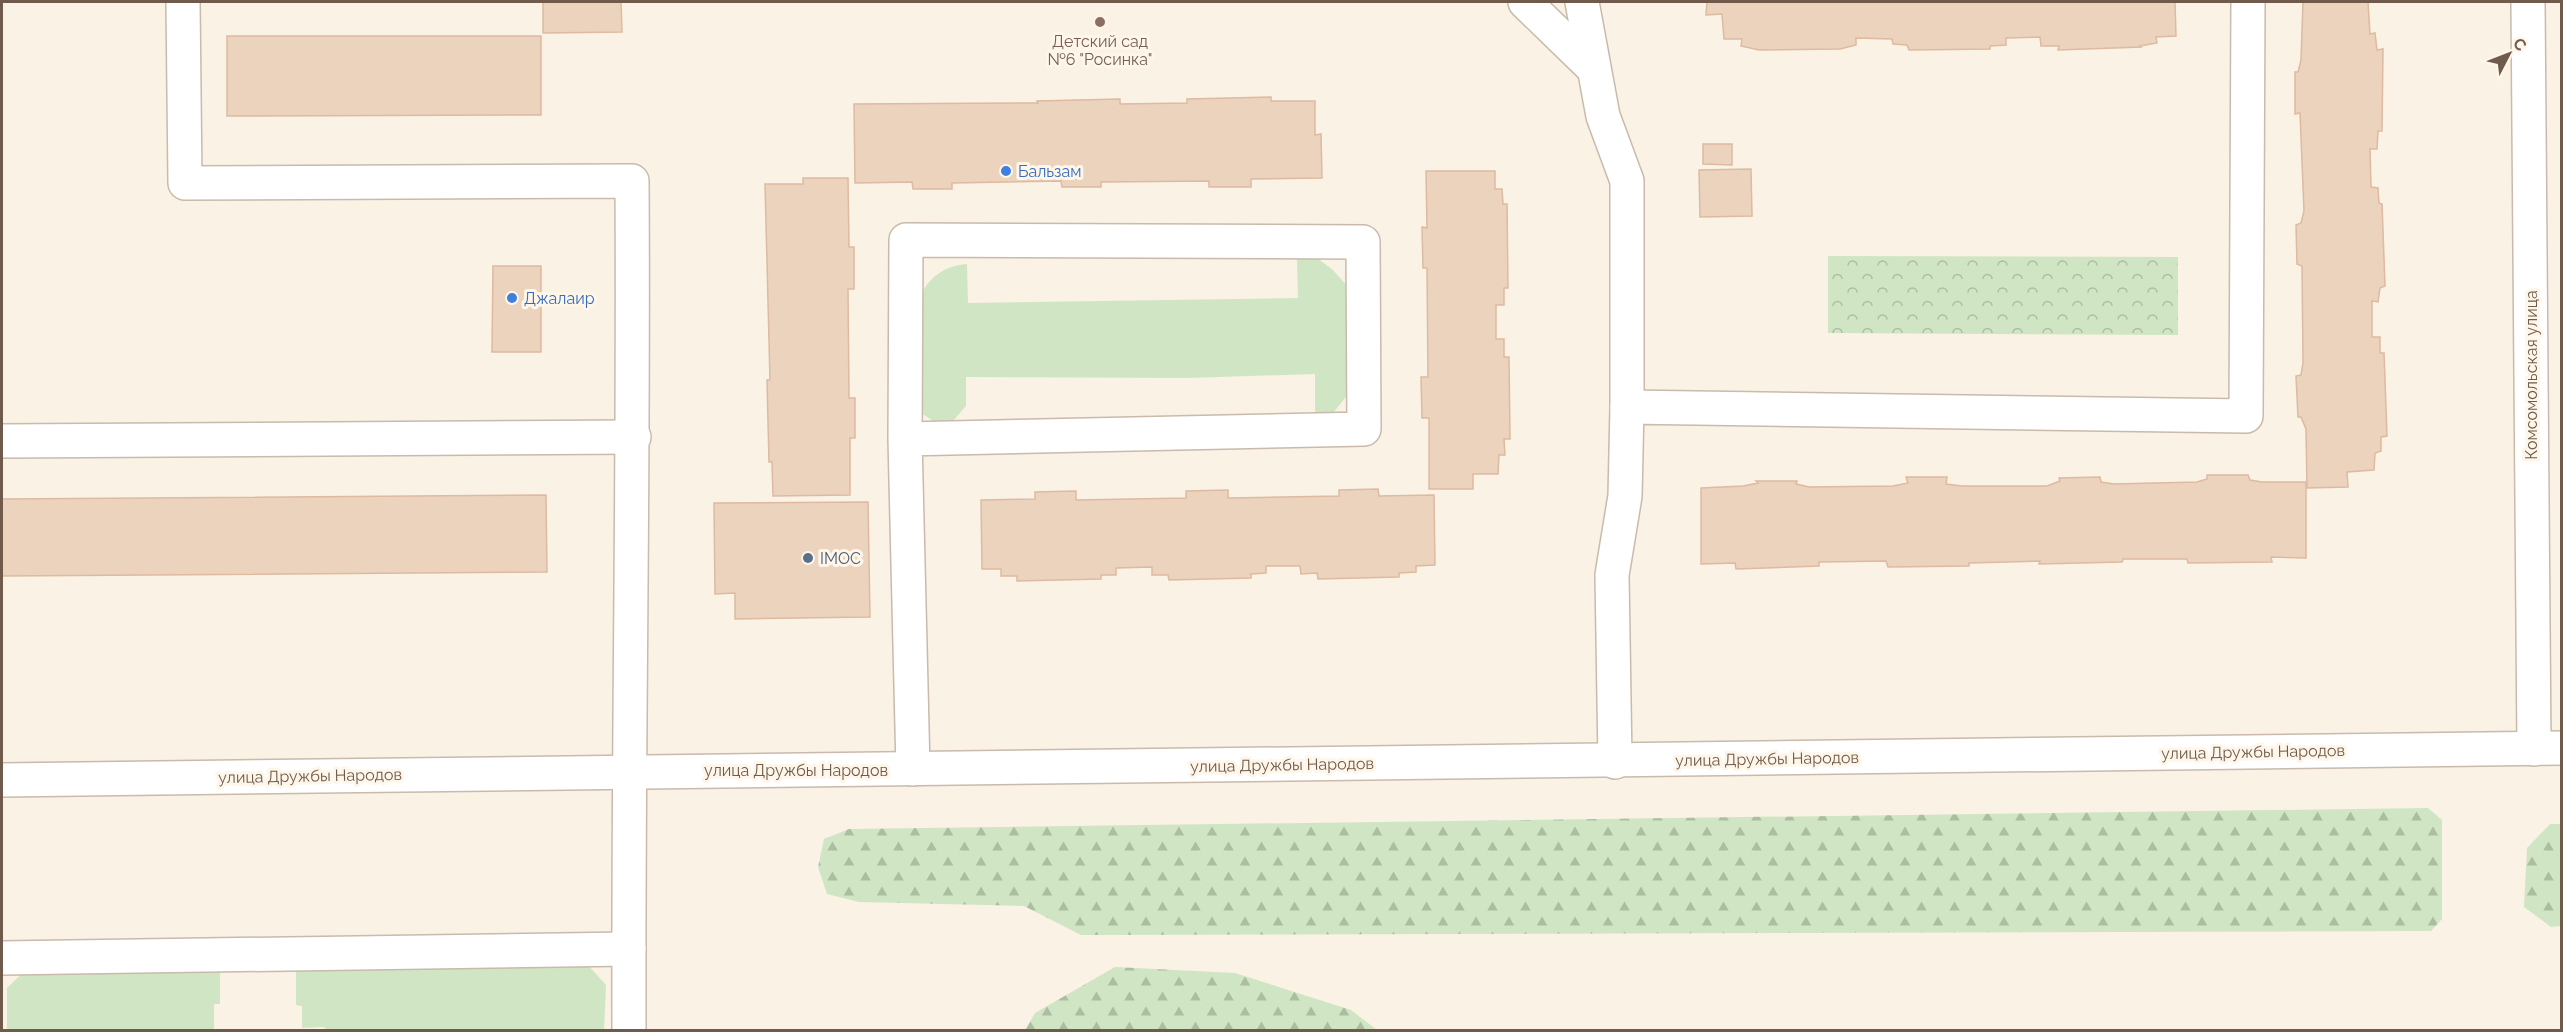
<svg xmlns="http://www.w3.org/2000/svg" width="2563" height="1032" font-family="Raleway,sans-serif">
	<style>
		.grass { fill: #d0e5c4 }
		.forest { fill: url(#forest-firs) }
		.park { fill: url(#park-crowns) }
		.building { fill: #ecd3be; stroke: #ddbaa0; stroke-width: 1.5 }
		.lines { fill: none; stroke-linecap: round; stroke-linejoin: round }
		.minor-casing { stroke: #c9baab; stroke-width: 36 }
		.minor { stroke: #fff; stroke-width: 33 }
		.education-dot { fill: #8d6e63; stroke: #fdf6e9; stroke-width: 2 }
		.shop-dot { fill: #3f7fe0; stroke: #fdf6e9; stroke-width: 2 }
		.service-dot { fill: #5c6f8a; stroke: #fdf6e9; stroke-width: 2 }
		.labels { text-anchor: middle; dominant-baseline: central; stroke-width: 6; stroke-linejoin: round; paint-order: stroke }
		.education-label { font-size: 16px; fill: #785e54; stroke: #fdf6e9 }
		.shop-label { font-size: 16px; fill: #366cbe; stroke: #fdf6e9; text-anchor: start }
		.street-label { font-size: 16px; fill: #6f5a4c; stroke: #fdf6e9 }
		.service-label { font-size: 16px; fill: #4e5e75; stroke: #fdf6e9; text-anchor: start }
	</style>
	<defs>
		<pattern id="forest-firs" width="22" height="20" patternUnits="userSpaceOnUse" patternTransform="scale(1.5)"><rect width="22" height="20" fill="#d0e5c4"/><path d="M5 1l3.5 6h-7zM16 11l3.5 6h-7z" fill="#adbda1"/></pattern>
		<pattern id="park-crowns" width="20" height="18" patternUnits="userSpaceOnUse" patternTransform="scale(1.5)"><rect width="20" height="18" fill="#d0e5c4"/><path d="M2 6a3 3 0 1 1 6 0M12 15a3 3 0 1 1 6 0" fill="none" stroke="#adbda1"/></pattern>
	</defs>
	<rect width="100%" height="100%" fill="#faf2e4"/>
	<g class="grass">
		<path d="M 1317,258 L 1333,270 L 1349,288 L 1349,393 L 1330,417 L 1315,423 L 1315,374 L 1188,378 L 966,377 L 966,406 L 952,422 L 936,423 L 920,412 L 919,298 C 929,277 944,266 967,264 L 968,303 L 1298,298 L 1297,259 Z"/>
		<path d="M 586,963 L 606,985 L 604,1030 L 327,1030 L 324,1027 L 302,1028 L 302,1006 L 296,1005 L 296,967 Z"/>
		<path d="M 220,969 L 220,1004 L 214,1004 L 214,1029 L 7,1030 L 7,988 L 26,970 Z"/>
	</g>
	<g class="forest">
		<path d="M 2428,808 L 2442,820 L 2442,919 L 2431,931 L 1081,935 L 1024,906 L 859,902 L 827,894 L 818,867 L 824,839 L 849,829 Z"/>
		<path d="M 2550,824 L 2561,824 L 2561,926 L 2551,927 L 2524,907 L 2527,848 Z"/>
		<path d="M 1115,967 L 1235,973 L 1351,1010 L 1377,1030 L 1025,1030 L 1035,1013 Z"/>
	</g>
	<path class="park" d="M 1828,256 L 2178,257 L 2178,335 L 1828,333 Z"/>
	<g class="building">
		<path d="M 543,2 L 621,2 L 622,32 L 543,33 Z"/>
		<path d="M 1707,2 L 2175,2 L 2176,36 L 2156,37 L 2157,43 L 2140,46 L 2141,47 L 2058,50 L 2059,46 L 2041,46 L 2040,37 L 2006,38 L 2006,45 L 1990,46 L 1990,49 L 1909,50 L 1907,45 L 1893,44 L 1892,39 L 1856,38 L 1856,45 L 1840,49 L 1759,50 L 1741,46 L 1742,39 L 1724,39 L 1722,14 L 1706,15 Z"/>
		<path d="M 2303,2 L 2368,2 L 2370,34 L 2375,33 L 2377,50 L 2383,49 L 2382,131 L 2378,131 L 2377,149 L 2370,149 L 2371,187 L 2378,188 L 2379,203 L 2382,204 L 2385,286 L 2380,288 L 2378,302 L 2372,301 L 2372,337 L 2380,337 L 2380,353 L 2384,353 L 2387,436 L 2381,437 L 2381,451 L 2375,453 L 2374,470 L 2347,472 L 2348,487 L 2307,488 L 2306,429 L 2301,417 L 2298,417 L 2296,376 L 2301,375 L 2303,363 L 2302,266 L 2297,264 L 2296,225 L 2301,223 L 2304,211 L 2300,113 L 2295,114 L 2295,72 L 2298,72 L 2301,60 Z"/>
		<path d="M 227,36 L 541,36 L 541,115 L 227,116 Z"/>
		<path d="M 1271,97 L 1271,101 L 1315,101 L 1315,135 L 1321,134 L 1322,178 L 1251,179 L 1251,187 L 1209,187 L 1209,181 L 1101,182 L 1101,187 L 1062,187 L 1061,181 L 952,183 L 952,189 L 913,189 L 912,182 L 855,183 L 854,104 L 1038,103 L 1037,101 L 1120,99 L 1120,104 L 1187,103 L 1187,99 Z"/>
		<path d="M 1703,144 L 1732,144 L 1732,165 L 1703,164 Z"/>
		<path d="M 1751,169 L 1752,216 L 1700,217 L 1699,170 Z"/>
		<path d="M 1426,171 L 1495,171 L 1495,189 L 1502,189 L 1503,204 L 1507,204 L 1508,288 L 1504,288 L 1504,305 L 1496,305 L 1496,339 L 1504,339 L 1504,357 L 1509,357 L 1510,439 L 1504,439 L 1505,455 L 1499,455 L 1498,474 L 1473,474 L 1473,489 L 1429,489 L 1429,418 L 1422,418 L 1421,377 L 1428,377 L 1427,268 L 1423,268 L 1422,227 L 1427,228 Z"/>
		<path d="M 803,178 L 848,178 L 849,247 L 854,247 L 854,289 L 848,289 L 849,398 L 855,398 L 855,438 L 850,438 L 850,495 L 773,496 L 772,462 L 769,462 L 767,380 L 770,380 L 765,184 L 803,184 Z"/>
		<path d="M 493,266 L 541,266 L 541,352 L 492,352 Z"/>
		<path d="M 2207,475 L 2248,475 L 2250,480 L 2262,482 L 2306,482 L 2306,558 L 2271,557 L 2272,562 L 2188,563 L 2187,559 L 2123,559 L 2122,562 L 2039,564 L 2040,561 L 1969,563 L 1969,566 L 1888,567 L 1886,561 L 1819,562 L 1819,566 L 1736,569 L 1735,563 L 1701,564 L 1701,488 L 1743,486 L 1758,483 L 1756,481 L 1797,481 L 1796,484 L 1809,487 L 1893,486 L 1908,483 L 1906,477 L 1947,477 L 1946,484 L 1962,486 L 2047,486 L 2060,481 L 2059,478 L 2100,477 L 2101,482 L 2114,484 L 2197,482 L 2207,479 Z"/>
		<path d="M 1378,489 L 1379,496 L 1434,495 L 1435,565 L 1416,566 L 1416,572 L 1399,573 L 1399,577 L 1318,579 L 1317,573 L 1301,574 L 1300,566 L 1266,566 L 1266,573 L 1251,574 L 1251,578 L 1169,580 L 1168,575 L 1152,575 L 1152,567 L 1116,568 L 1116,575 L 1101,575 L 1101,579 L 1017,581 L 1017,576 L 1001,576 L 1001,569 L 982,569 L 981,500 L 1035,499 L 1035,492 L 1076,491 L 1076,500 L 1186,498 L 1186,491 L 1228,490 L 1228,498 L 1339,496 L 1339,490 Z"/>
		<path d="M 546,495 L 547,572 L 2,576 L 2,499 Z"/>
		<path d="M 868,502 L 870,617 L 735,619 L 735,593 L 715,594 L 714,503 Z"/>
	</g>
	<g class="lines">
		<g class="minor-casing">
			<g id="minor">
				<path d="M 183,2 L 185,183 L 632,181 C 634,464 628,747 629,1030"/>
				<path d="M 1525,2 L 1593,68"/>
				<path d="M 1582,2 L 1603,116 L 1627,181 L 1627,407"/>
				<path d="M 2528,2 L 2534,749"/>
				<path d="M 905,439 L 1364,429 L 1363,242 L 906,240 L 905,439 L 913,769"/>
				<path d="M 2,441 L 634,437"/>
				<path d="M 1615,762 L 1612,575 L 1625,496 L 1627,407 L 2246,416 L 2248,2"/>
				<path d="M 2,780 L 2562,748"/>
				<path d="M 2,958 L 629,949"/>
			</g>
		</g>
		<use href="#minor" class="minor"/>
	</g>
	<circle class="education-dot" cx="1100" cy="22" r="6"/>
	<g class="shop-dot">
		<circle cx="1006" cy="171" r="6"/>
		<circle cx="512" cy="298" r="6"/>
	</g>
	<circle class="service-dot" cx="808" cy="558" r="6"/>
	<g class="labels">
		<g class="education-label">
			<text x="1100" y="41">Детский сад<tspan x="1100" dy="18">№6 "Росинка"</tspan></text>
		</g>
		<g class="shop-label">
			<text x="1018" y="171">Бальзам</text>
			<text x="524" y="298">Джалаир</text>
		</g>
		<g class="street-label">
			<text transform="translate(2531 375) rotate(-90)">Комсомольская улица</text>
			<text transform="translate(2253 752) rotate(-1)">улица Дружбы Народов</text>
			<text transform="translate(1767 759) rotate(-1)">улица Дружбы Народов</text>
			<text transform="translate(1282 765) rotate(-1)">улица Дружбы Народов</text>
			<text x="796" y="770">улица Дружбы Народов</text>
			<text transform="translate(310 776) rotate(-1)">улица Дружбы Народов</text>
		</g>
		<g class="service-label">
			<text x="820" y="558">IMOC</text>
		</g>
	</g>
	<rect width="2563" height="1032" fill="none" stroke="#6f5a4c" stroke-width="6"/>
	<g transform="translate(2509 54) rotate(48)" stroke="#fdf6e9" stroke-width="4.5" paint-order="stroke">
	<path d="M0-4.5L10 22L0 15L-10 22Z" fill="#6f5a4c"/>
	<text y="-9" font-size="16" font-weight="bold" text-anchor="middle" fill="#6f5a4c">С</text>
	</g>
</svg>
